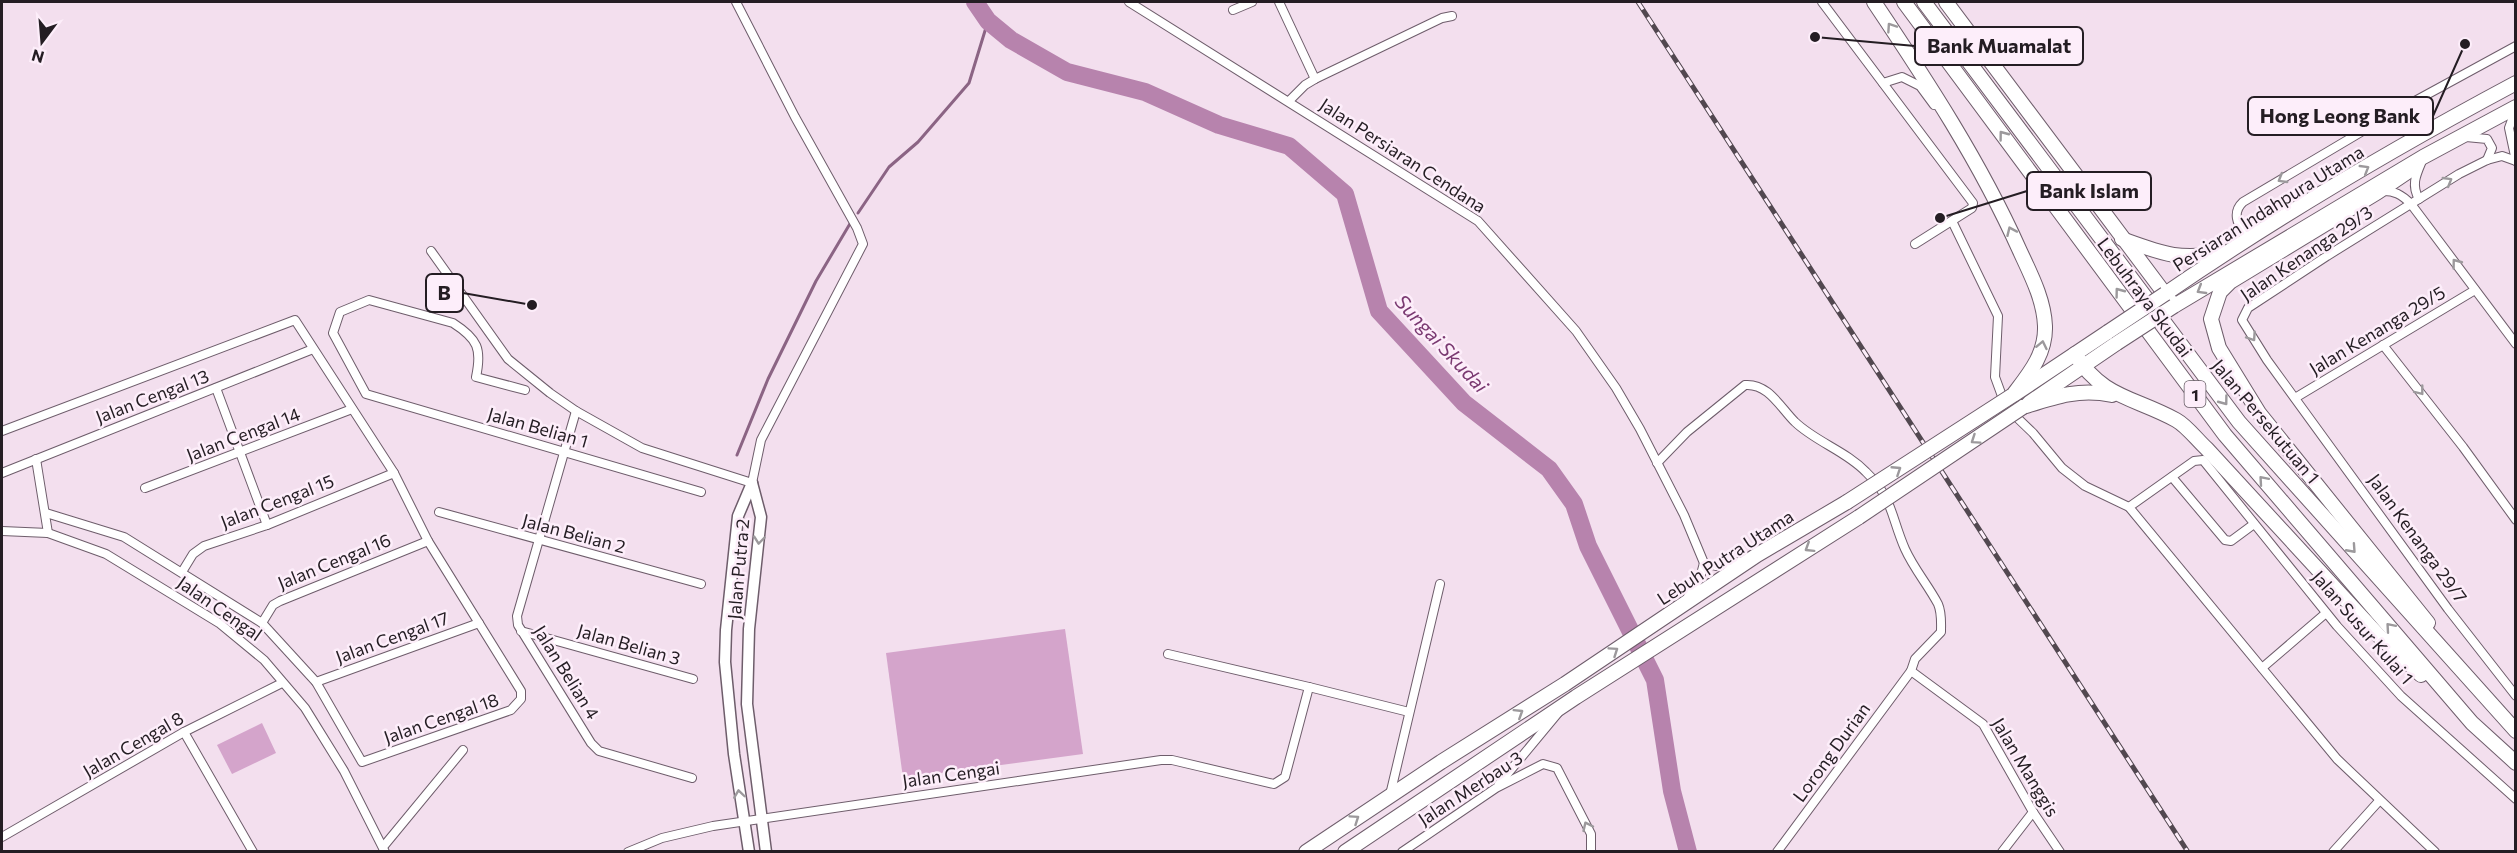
<svg xmlns="http://www.w3.org/2000/svg" width="2517" height="853" font-family="Commissioner,sans-serif">
	<style>
		.green { fill: #d4a4cb }
		.lines { fill: none; stroke-linecap: round; stroke-linejoin: round }
		.stream { stroke: #8b6484; stroke-width: 3 }
		.river { stroke: #b783ad; stroke-width: 18 }
		.minor-casing { stroke: #6e5d6b; stroke-width: 10 }
		.tertiary-casing { stroke: #6e5d6b; stroke-width: 13 }
		.primary-casing { stroke: #6e5d6b; stroke-width: 16 }
		.trunk-casing { stroke: #6e5d6b; stroke-width: 16 }
		.minor { stroke: #fff; stroke-width: 8 }
		.tertiary { stroke: #fff; stroke-width: 10 }
		.primary { stroke: #fff; stroke-width: 14 }
		.trunk { stroke: #fff; stroke-width: 14 }
		.rail-casing { stroke: #524850; stroke-width: 5 }
		.rail { stroke: #fdeefa; stroke-width: 3; stroke-dasharray: 9; stroke-linecap: butt }
		.primary-bridge-casing { stroke: #6e5d6b; stroke-width: 16; stroke-linecap: butt }
		.primary-bridge { stroke: #fff; stroke-width: 14 }
		.oneway { stroke: #9c999c }
		.labels { text-anchor: middle; dominant-baseline: central; stroke-width: 5; stroke-linejoin: round; paint-order: stroke }
		.shield { fill: #fdeefa; stroke: #655c64; stroke-width: 1.5 }
		.shield-label { font-size: 16px; font-weight: bold; fill: #241d23 }
		.street-label { font-size: 18px; fill: #241d23; stroke: #fdeefa }
		.water-label { font-size: 20px; font-style: italic; fill: #7a3971; stroke: #fdeefa }
		.leader { fill: none; stroke: #241d23; stroke-width: 2 }
		.callout-dot { fill: #241d23; stroke: #fdeefa; stroke-width: 2 }
		.callout { fill: #fdeefa; stroke: #241d23; stroke-width: 2 }
		.callout-label { font-size: 20px; text-anchor: middle; font-weight: bold; fill: #241d23 }
	</style>
	<rect width="100%" height="100%" fill="#f3dfee"/>
	<g class="green">
		<path d="M 1065,629 L 1083,754 L 903,778 L 886,653 Z"/>
		<path d="M 262,723 L 276,753 L 232,774 L 217,745 Z"/>
	</g>
	<g class="lines">
		<g class="stream">
			<path d="M 858,213 L 889,167 L 918,142 L 969,83 L 988,21"/>
			<path d="M 737,455 L 768,379 L 816,281 L 851,222"/>
		</g>
		<path class="river" d="M 975,2 L 988,21 L 1011,40 L 1067,72 L 1145,92 L 1219,125 L 1289,146 L 1345,194 L 1379,311 L 1464,403 L 1549,469 L 1574,504 L 1588,546 L 1655,680 L 1672,791 L 1688,852"/>
		<g class="minor-casing">
			<g id="minor">
				<path d="M 1129,2 L 1478,221 L 1576,331 L 1616,388 L 1640,429 L 1684,515 L 1704,563"/>
				<path d="M 1279,2 L 1315,79"/>
				<path d="M 1822,2 L 1973,203 L 1972,208 L 1915,244"/>
				<path d="M 1233,10 L 1252,2"/>
				<path d="M 1883,83 L 1902,77 L 1920,86 L 1934,105"/>
				<path d="M 1289,101 L 1305,85 L 1315,79 L 1442,18 L 1452,16"/>
				<path d="M 2516,109 L 2509,128 L 2516,161"/>
				<path d="M 2466,137 L 2487,139 L 2492,148 L 2487,160"/>
				<path d="M 2516,161 L 2502,156 L 2487,160 L 2459,174 L 2327,256 L 2248,308 L 2242,320 L 2267,360 L 2448,609 L 2516,696"/>
				<path d="M 2381,191 C 2394,190 2402,195 2411,204 L 2516,344"/>
				<path d="M 2419,199 C 2411,185 2416,175 2422,161"/>
				<path d="M 1952,221 L 1998,316 L 1995,377 L 2006,407 L 2033,433 L 2062,468 L 2085,486 L 2129,507"/>
				<path d="M 2247,241 C 2240,227 2230,214 2243,202 L 2393,113 L 2516,46"/>
				<path d="M 431,251 L 508,359 L 550,393 L 576,411 L 642,448 L 752,483 L 761,440 L 863,244 L 857,228 L 795,117 L 736,2"/>
				<path d="M 2383,345 L 2463,447 L 2516,520"/>
				<path d="M 216,388 L 267,525"/>
				<path d="M 525,390 L 476,377 C 482,349 478,339 453,323 L 369,300 L 340,312 L 333,333 L 366,394 L 701,492"/>
				<path d="M 2295,398 L 2475,290"/>
				<path d="M 576,411 L 517,616 L 518,625 L 591,743 L 599,751 L 692,778"/>
				<path d="M 2,431 L 295,320 L 394,473 L 428,541 L 521,691 L 521,699 L 511,710 L 362,762 L 316,682 L 262,623 L 124,537 L 46,513"/>
				<path d="M 36,459 L 48,533"/>
				<path d="M 1657,463 L 1687,432 L 1745,385 C 1768,383 1780,407 1795,422 C 1816,442 1846,451 1866,472 C 1893,498 1891,517 1905,549 C 1914,569 1928,585 1938,604 C 1942,613 1941,623 1941,632 L 1915,659 L 1911,671 L 1983,724 L 2033,812 L 2060,852"/>
				<path d="M 2,473 L 313,349"/>
				<path d="M 2172,477 L 2225,540 L 2231,541 L 2254,524"/>
				<path d="M 145,488 L 352,409"/>
				<path d="M 439,512 L 701,584"/>
				<path d="M 2,531 L 48,533 L 106,554 L 219,623 L 264,660 L 305,708 L 344,771 L 385,852"/>
				<path d="M 1704,563 L 1716,566 L 1739,562"/>
				<path d="M 182,572 L 193,554 L 204,546 L 267,525 L 394,473"/>
				<path d="M 1688,597 L 1700,578 L 1704,563"/>
				<path d="M 262,623 L 273,605 L 280,601 L 428,541"/>
				<path d="M 521,631 L 693,679"/>
				<path d="M 1168,654 L 1309,687"/>
				<path d="M 2262,668 L 2326,613"/>
				<path d="M 316,682 L 479,623"/>
				<path d="M 184,732 L 253,852"/>
				<path d="M 1499,784 L 1558,713"/>
				<path d="M 1390,795 L 1440,584"/>
				<path d="M 2,837 L 184,732 L 282,683"/>
				<path d="M 383,847 L 463,750"/>
				<path d="M 628,852 L 662,838 L 713,826 L 1161,760 L 1172,760 L 1274,784 L 1285,777 L 1309,687 L 1409,712"/>
				<path d="M 1402,852 L 1496,788 L 1543,764 L 1557,768 L 1591,834 L 1591,852"/>
				<path d="M 1777,852 L 1911,671"/>
				<path d="M 2002,852 L 2033,812"/>
				<path d="M 2333,852 L 2379,801"/>
				<path d="M 2435,852 L 2337,759 L 2129,507 L 2194,461 L 2203,460 L 2337,626 L 2401,696 L 2516,799"/>
			</g>
		</g>
		<g class="tertiary-casing">
			<g id="tertiary">
				<path d="M 752,483 L 761,517 L 749,629 L 747,704 L 766,852"/>
				<path d="M 749,852 L 734,754 L 725,662 L 726,630 L 738,516 L 752,483"/>
			</g>
		</g>
		<g class="primary-casing">
			<g id="primary">
				<path d="M 2165,294 C 2277,217 2396,147 2516,83"/>
				<path d="M 2174,306 L 2423,157 L 2516,107"/>
				<path d="M 2015,394 L 2108,332"/>
				<path d="M 2029,403 L 2117,343"/>
				<path d="M 1306,852 L 1441,762 L 1565,684 L 1757,555 L 1847,502"/>
				<path d="M 1345,852 L 1576,697 L 1859,517"/>
			</g>
		</g>
		<g class="trunk-casing">
			<g id="trunk">
				<path d="M 1874,2 C 1927,81 1980,162 2019,249 C 2030,273 2044,299 2045,326 C 2046,354 2029,374 2013,395"/>
				<path d="M 1904,2 L 2225,435 L 2472,723 L 2516,763"/>
				<path d="M 1924,2 L 2239,422 L 2516,731"/>
				<path d="M 1946,2 L 2171,302"/>
				<path d="M 2414,163 L 2409,171 L 2378,192 L 2230,282 L 2220,292 L 2211,319 L 2219,348 L 2259,413 L 2428,623"/>
				<path d="M 2122,239 C 2166,255 2178,260 2225,253"/>
				<path d="M 2075,354 C 2102,398 2134,397 2176,420 C 2187,426 2197,440 2207,449 L 2380,637 L 2421,675"/>
				<path d="M 2023,407 C 2054,397 2079,388 2112,395"/>
			</g>
		</g>
		<use href="#minor" class="minor"/>
		<use href="#tertiary" class="tertiary"/>
		<use href="#primary" class="primary"/>
		<use href="#trunk" class="trunk"/>
		<g class="rail-casing">
			<path id="rail" d="M 1638,2 L 2188,852"/>
		</g>
		<use href="#rail" class="rail"/>
		<g class="primary-bridge-casing">
			<g id="primary-bridge">
				<path d="M 2108,332 L 2165,294"/>
				<path d="M 2117,343 L 2174,306"/>
				<path d="M 1847,502 L 2013,395"/>
				<path d="M 1859,517 L 2023,407"/>
			</g>
		</g>
		<use href="#primary-bridge" class="primary-bridge"/>
	</g>
	<defs><path id="oneway-chevron" d="M-2-3.5L2.5 0L-2 3.5" fill="none" stroke-width="1.6" stroke-linecap="round" stroke-linejoin="round" transform="scale(1.5)"/></defs>
	<g class="oneway">
		<use href="#oneway-chevron" transform="translate(1891 27) rotate(-124)"/>
		<use href="#oneway-chevron" transform="translate(2003 135) rotate(-127)"/>
		<use href="#oneway-chevron" transform="translate(2365 169) rotate(-31)"/>
		<use href="#oneway-chevron" transform="translate(2282 179) rotate(149)"/>
		<use href="#oneway-chevron" transform="translate(2448 181) rotate(-31)"/>
		<use href="#oneway-chevron" transform="translate(2011 231) rotate(-114)"/>
		<use href="#oneway-chevron" transform="translate(2456 263) rotate(-127)"/>
		<use href="#oneway-chevron" transform="translate(2201 290) rotate(149)"/>
		<use href="#oneway-chevron" transform="translate(2119 292) rotate(-127)"/>
		<use href="#oneway-chevron" transform="translate(2252 337) rotate(56)"/>
		<use href="#oneway-chevron" transform="translate(2042 345) rotate(-78)"/>
		<use href="#oneway-chevron" transform="translate(2420 391) rotate(52)"/>
		<use href="#oneway-chevron" transform="translate(2224 401) rotate(53)"/>
		<use href="#oneway-chevron" transform="translate(1975 440) rotate(146)"/>
		<use href="#oneway-chevron" transform="translate(1897 470) rotate(-33)"/>
		<use href="#oneway-chevron" transform="translate(2263 480) rotate(-131)"/>
		<use href="#oneway-chevron" transform="translate(759 540) rotate(96)"/>
		<use href="#oneway-chevron" transform="translate(1809 548) rotate(148)"/>
		<use href="#oneway-chevron" transform="translate(2352 549) rotate(48)"/>
		<use href="#oneway-chevron" transform="translate(2390 627) rotate(-131)"/>
		<use href="#oneway-chevron" transform="translate(1614 651) rotate(-34)"/>
		<use href="#oneway-chevron" transform="translate(1519 713) rotate(-32)"/>
		<use href="#oneway-chevron" transform="translate(739 794) rotate(-98)"/>
		<use href="#oneway-chevron" transform="translate(1355 819) rotate(-34)"/>
		<use href="#oneway-chevron" transform="translate(1587 826) rotate(-115)"/>
	</g>
	<g class="labels">
		<rect class="shield" x="2184.5" y="381" width="21" height="26" rx="4.5"/>
		<g class="shield-label">
			<text x="2195" y="394">1</text>
		</g>
		<g class="street-label">
			<text transform="translate(1403 155) rotate(33)">Jalan Persiaran Cendana</text>
			<text transform="translate(2268 208) rotate(-32)">Persiaran Indahpura Utama</text>
			<text transform="translate(2306 253) rotate(-34)">Jalan Kenanga 29/3</text>
			<text transform="translate(2145 297) rotate(53)">Lebuhraya Skudai</text>
			<text transform="translate(2377 330) rotate(-31)">Jalan Kenanga 29/5</text>
			<text transform="translate(152 396) rotate(-21)">Jalan Cengal 13</text>
			<text transform="translate(2266 421) rotate(50)">Jalan Persekutuan 1</text>
			<text transform="translate(538 427) rotate(16)">Jalan Belian 1</text>
			<text transform="translate(243 434) rotate(-21)">Jalan Cengal 14</text>
			<text transform="translate(277 501) rotate(-21)">Jalan Cengal 15</text>
			<text transform="translate(574 533) rotate(15)">Jalan Belian 2</text>
			<text transform="translate(2418 538) rotate(54)">Jalan Kenanga 29/7</text>
			<text transform="translate(1725 557) rotate(-33)">Lebuh Putra Utama</text>
			<text transform="translate(334 561) rotate(-22)">Jalan Cengal 16</text>
			<text transform="translate(738 569) rotate(-85)">Jalan Putra 2</text>
			<text transform="translate(220 608) rotate(35)">Jalan Cengal</text>
			<text transform="translate(2363 627) rotate(49)">Jalan Susur Kulai 1</text>
			<text transform="translate(392 637) rotate(-20)">Jalan Cengal 17</text>
			<text transform="translate(629 644) rotate(16)">Jalan Belian 3</text>
			<text transform="translate(567 672) rotate(58)">Jalan Belian 4</text>
			<text transform="translate(441 718) rotate(-19)">Jalan Cengal 18</text>
			<text transform="translate(133 744) rotate(-30)">Jalan Cengal 8</text>
			<text transform="translate(1831 752) rotate(-54)">Lorong Durian</text>
			<text transform="translate(2026 767) rotate(59)">Jalan Manggis</text>
			<text transform="translate(951 774) rotate(-8)">Jalan Cengai</text>
			<text transform="translate(1470 788) rotate(-33)">Jalan Merbau 3</text>
		</g>
		<g class="water-label">
			<text transform="translate(1442 343) rotate(47)">Sungai Skudai</text>
		</g>
	</g>
	<path class="leader" d="M1815 37L1915 46M2465 44L2433 116M1940 218L2027 191M532 305L463 293"/>
	<g class="callout-dot">
		<circle cx="1815" cy="37" r="6"/>
		<circle cx="2465" cy="44" r="6"/>
		<circle cx="1940" cy="218" r="6"/>
		<circle cx="532" cy="305" r="6"/>
	</g>
	<g class="callout">
		<rect x="1915" y="27" width="168" height="38" rx="6"/>
		<rect x="2248" y="97" width="185" height="38" rx="6"/>
		<rect x="2027" y="172" width="124" height="38" rx="6"/>
		<rect x="426" y="274" width="37" height="38" rx="6"/>
	</g>
	<g class="callout-label">
		<text x="1999" y="53">Bank Muamalat</text>
		<text x="2340" y="123">Hong Leong Bank</text>
		<text x="2089" y="198">Bank Islam</text>
		<text x="444" y="300">B</text>
	</g>
	<rect width="2517" height="853" fill="none" stroke="#241d23" stroke-width="6"/>
	<g transform="translate(42 42) rotate(196)" stroke="#fdeefa" stroke-width="4.5" paint-order="stroke">
	<path d="M0-4.5L10 22L0 15L-10 22Z" fill="#241d23"/>
	<text y="-9" font-size="16" font-weight="bold" text-anchor="middle" fill="#241d23">N</text>
	</g>
</svg>
